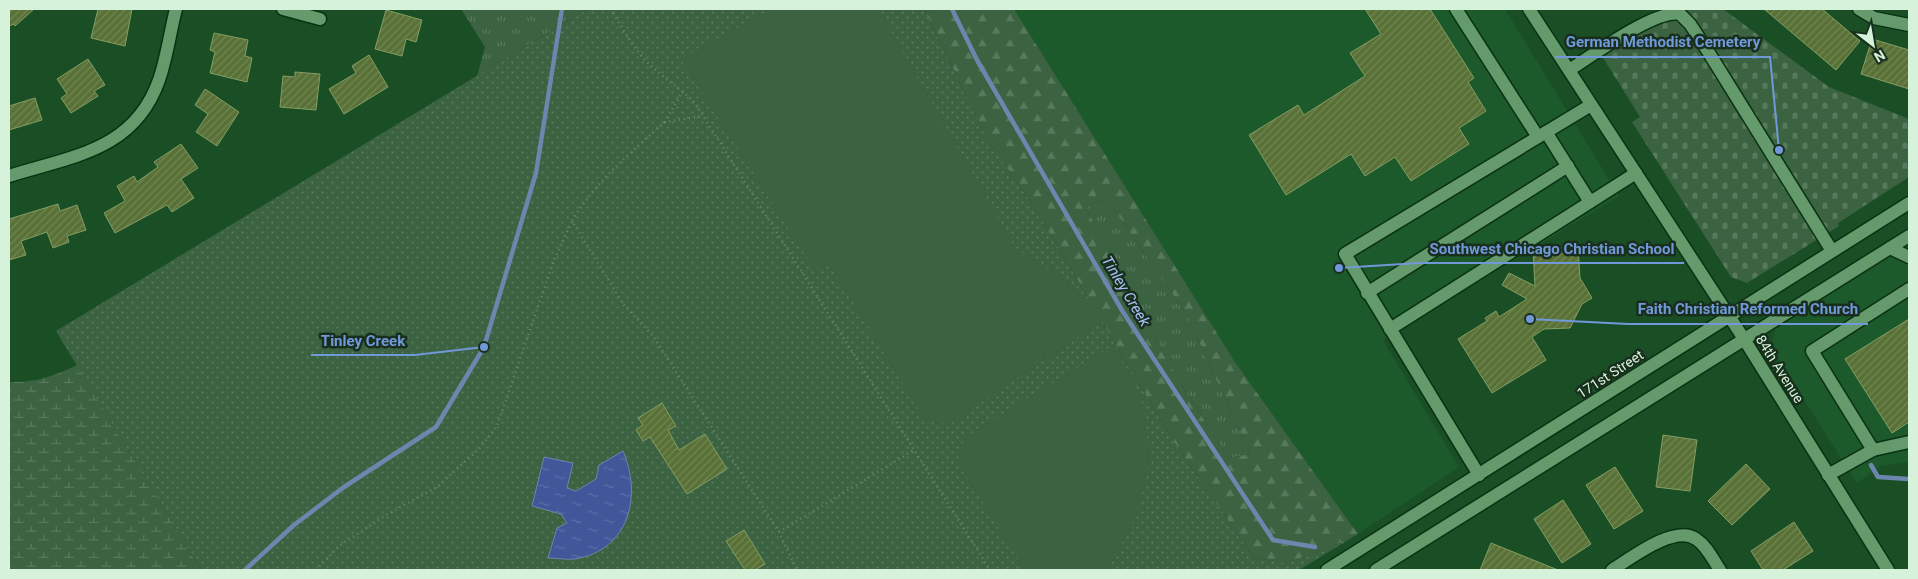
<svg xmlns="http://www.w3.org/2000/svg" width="1918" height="579" font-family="Roboto,sans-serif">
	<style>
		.built { fill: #1c592b }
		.grass { fill: url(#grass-tufts) }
		.forest { fill: url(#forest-firs); fill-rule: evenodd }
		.wetland { fill: url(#wetland-marsh) }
		.cemetery { fill: url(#cemetery-stones) }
		.park { fill: url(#park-dots) }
		.garden { fill: #3b6241 }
		.water { fill: url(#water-ripples); stroke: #6d86ad }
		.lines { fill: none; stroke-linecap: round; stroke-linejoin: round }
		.stream { stroke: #6d86ad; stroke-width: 4.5 }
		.building { fill: url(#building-hatch); stroke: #849e63 }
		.minor-casing { stroke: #093213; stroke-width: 15 }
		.path { stroke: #638e6c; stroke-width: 2.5; stroke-dasharray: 1 4; stroke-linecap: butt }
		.minor { stroke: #659a6c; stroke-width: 12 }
		.labels { text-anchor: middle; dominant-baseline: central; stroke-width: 5; stroke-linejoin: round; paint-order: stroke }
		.street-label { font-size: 14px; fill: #d7f2da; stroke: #192f1d }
		.water-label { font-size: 15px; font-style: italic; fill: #aac1fa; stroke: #192f1d }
		.leader { fill: none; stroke: #7198d9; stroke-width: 2 }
		.callout-dot { fill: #7198d9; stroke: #192f1d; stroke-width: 2 }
		.callout-label { font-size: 15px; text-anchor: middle; font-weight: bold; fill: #7198d9; stroke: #192f1d; stroke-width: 5; stroke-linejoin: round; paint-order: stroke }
	</style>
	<defs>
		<pattern id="grass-tufts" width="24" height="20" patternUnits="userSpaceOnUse" patternTransform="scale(1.25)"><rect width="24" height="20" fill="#3b6241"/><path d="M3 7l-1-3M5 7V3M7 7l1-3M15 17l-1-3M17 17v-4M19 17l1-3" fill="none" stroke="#57795c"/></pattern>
		<pattern id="forest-firs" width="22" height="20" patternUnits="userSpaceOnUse" patternTransform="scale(1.25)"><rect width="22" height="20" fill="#3b6241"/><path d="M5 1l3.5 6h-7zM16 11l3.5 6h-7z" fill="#57795c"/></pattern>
		<pattern id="wetland-marsh" width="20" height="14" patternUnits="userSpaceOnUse" patternTransform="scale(1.25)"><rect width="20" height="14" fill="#3b6241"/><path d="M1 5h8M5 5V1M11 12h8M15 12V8" fill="none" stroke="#57795c"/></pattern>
		<pattern id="cemetery-stones" width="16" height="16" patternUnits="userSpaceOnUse" patternTransform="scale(1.25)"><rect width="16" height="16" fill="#3b6241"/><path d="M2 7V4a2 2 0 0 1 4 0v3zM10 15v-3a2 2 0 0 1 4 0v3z" fill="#57795c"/></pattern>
		<pattern id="park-dots" width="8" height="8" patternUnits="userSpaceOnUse" patternTransform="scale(1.25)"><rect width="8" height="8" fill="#3b6241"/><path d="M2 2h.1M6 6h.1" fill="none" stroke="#57795c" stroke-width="1.8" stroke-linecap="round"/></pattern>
		<pattern id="water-ripples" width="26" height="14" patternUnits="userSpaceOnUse" patternTransform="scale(1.25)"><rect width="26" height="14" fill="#40579a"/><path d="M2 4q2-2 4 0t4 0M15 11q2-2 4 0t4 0" fill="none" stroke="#5b70a8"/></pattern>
		<pattern id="building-hatch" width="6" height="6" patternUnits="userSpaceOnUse" patternTransform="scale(1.25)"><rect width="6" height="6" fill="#597137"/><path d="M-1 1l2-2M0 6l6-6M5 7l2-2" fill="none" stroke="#708653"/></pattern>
	</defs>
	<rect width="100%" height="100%" fill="#1a4f26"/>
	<g class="built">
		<path d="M 1014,9 L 1505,9 L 1619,196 L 1383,340 L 1459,467 L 1358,534 L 1235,362 Z"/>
		<path d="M 1909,242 L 1909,462 L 1881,466 L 1857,483 L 1771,348 L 1776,328 Z"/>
	</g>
	<g class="grass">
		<path d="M 461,9 L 587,9 L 477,76 L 485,47 Z"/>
		<path d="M 1101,200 L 1111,205 L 1187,315 L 1250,454 L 1229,458 C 1203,419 1178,380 1155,338 C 1132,295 1110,250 1085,208 Z"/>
	</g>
	<path class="forest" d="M 924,9 L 1014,9 L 1235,362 L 1358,534 L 1324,550 L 1286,563 L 1254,558 L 1172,439 L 1031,202 L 989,142 ZM 1101,200 L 1111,205 L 1187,315 L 1250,454 L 1229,458 C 1203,419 1178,380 1155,338 C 1132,295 1111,250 1085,208 Z"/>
	<path class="wetland" d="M 77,365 L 201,570 L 9,570 L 9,382 C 35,383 54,376 77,365 Z"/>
	<path class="cemetery" d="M 1658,9 L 1723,9 L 1829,87 L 1909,119 L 1909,177 L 1838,223 L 1839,226 L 1747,283 L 1731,277 L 1632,122 L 1640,117 L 1602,56 L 1598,46 Z"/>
	<path class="park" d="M 587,9 L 924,9 L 989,142 L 1031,202 L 1172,439 L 1254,558 L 1286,563 L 1324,550 L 1358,534 L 1299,570 L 201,570 L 56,331 Z"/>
	<g class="garden">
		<path d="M 771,9 L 878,9 L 1015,248 L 1066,279 L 1102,321 L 949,424 L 925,420 L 828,262 L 815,270 L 681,59 Z"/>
		<path d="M 1114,345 L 1142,399 L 1150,459 L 1137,514 L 1108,570 L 1025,570 L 958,463 L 964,438 Z"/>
	</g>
	<path class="water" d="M 623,451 C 642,495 630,550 575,559 C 567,560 557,558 548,558 L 557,528 L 567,523 L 561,514 L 532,506 L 544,457 L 573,463 L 567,488 L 576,491 L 596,479 L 599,465 Z"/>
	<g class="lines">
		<g class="stream">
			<path d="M 952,9 L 977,60 L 1123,312 L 1273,540 L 1315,547"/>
			<path d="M 1871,465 L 1878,477 L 1909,479"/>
			<path d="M 245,570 L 294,525 L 344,487 L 436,427 L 484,347 L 536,173 L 562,9"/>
		</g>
	</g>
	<g class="building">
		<path d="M 9,9 L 34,9 L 15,26 L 14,24 L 9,26 Z"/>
		<path d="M 98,9 L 132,9 L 125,46 L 91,38 Z"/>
		<path d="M 1365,9 L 1430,9 L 1474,78 L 1468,82 L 1486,111 L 1459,128 L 1469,144 L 1411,181 L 1395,157 L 1365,176 L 1351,154 L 1286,195 L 1249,135 L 1298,105 L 1304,115 L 1365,76 L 1350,53 L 1381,34 Z"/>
		<path d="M 1764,9 L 1822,9 L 1860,41 L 1836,70 Z"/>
		<path d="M 386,10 L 422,20 L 416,42 L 406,39 L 402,56 L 375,49 Z"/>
		<path d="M 214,33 L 248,40 L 245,56 L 252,58 L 247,82 L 210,73 L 215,52 L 210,50 Z"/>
		<path d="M 1872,39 L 1909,50 L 1909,89 L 1861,74 Z"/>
		<path d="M 369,55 L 388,87 L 344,114 L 329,89 L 356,73 L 352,66 Z"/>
		<path d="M 88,59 L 105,85 L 94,91 L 98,96 L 71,113 L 61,98 L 67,94 L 57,79 Z"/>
		<path d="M 295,72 L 320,74 L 316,110 L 280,107 L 283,76 L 295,77 Z"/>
		<path d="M 205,89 L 239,112 L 217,146 L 196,132 L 208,114 L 195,105 Z"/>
		<path d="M 35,98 L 42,120 L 9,130 L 9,106 Z"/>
		<path d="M 181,144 L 198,168 L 181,179 L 194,198 L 172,212 L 167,205 L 115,233 L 104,213 L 125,201 L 117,186 L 134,176 L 137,182 L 158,167 L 154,162 Z"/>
		<path d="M 58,204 L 60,211 L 77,205 L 86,230 L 67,236 L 69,242 L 53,248 L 47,232 L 21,241 L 26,255 L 9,260 L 9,219 Z"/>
		<path d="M 1578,247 L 1580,278 L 1592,298 L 1582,304 L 1570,328 L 1544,329 L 1532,337 L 1546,360 L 1492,393 L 1458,339 L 1487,321 L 1485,318 L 1496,311 L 1499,317 L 1527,299 L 1502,285 L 1509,273 L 1535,286 L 1533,249 Z"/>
		<path d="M 1909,319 L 1909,422 L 1892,433 L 1845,359 Z"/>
		<path d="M 662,403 L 676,426 L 668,430 L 679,450 L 705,434 L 727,469 L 687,494 L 650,437 L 643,441 L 636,430 L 643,425 L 638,418 Z"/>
		<path d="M 1663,435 L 1697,440 L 1690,491 L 1656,487 Z"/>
		<path d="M 1746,464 L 1770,489 L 1732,525 L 1708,501 Z"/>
		<path d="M 1615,467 L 1643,511 L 1614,529 L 1586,485 Z"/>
		<path d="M 1563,500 L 1591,544 L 1562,563 L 1534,519 Z"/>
		<path d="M 1794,522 L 1813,551 L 1783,570 L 1763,570 L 1751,551 Z"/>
		<path d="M 744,530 L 765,564 L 755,570 L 745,570 L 726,541 Z"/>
		<path d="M 1491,543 L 1558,570 L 1480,570 Z"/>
	</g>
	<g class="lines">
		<g class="minor-casing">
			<g id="minor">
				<path d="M 283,9 L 320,19"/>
				<path d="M 1456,9 L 1538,137"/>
				<path d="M 1529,9 L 1744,339 L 1888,570"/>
				<path d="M 1859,9 L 1874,18 L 1909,25"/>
				<path d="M 1569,70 C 1592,56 1655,9 1680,14 L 1690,24 L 1709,53 L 1832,251"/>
				<path d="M 1546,132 L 1590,202"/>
				<path d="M 9,176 C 72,156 134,151 159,80 C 167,57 170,32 176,9"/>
				<path d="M 1890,248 L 1909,257"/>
				<path d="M 1367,293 L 1568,166"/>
				<path d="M 1390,329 L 1636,173"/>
				<path d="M 1873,450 L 1812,351 L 1909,289"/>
				<path d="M 1479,475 L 1345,254 L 1591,105"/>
				<path d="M 1828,475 L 1873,450 L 1909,442"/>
				<path d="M 1327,570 L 1909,203"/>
				<path d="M 1376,570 L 1909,236"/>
				<path d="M 1612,570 C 1631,558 1675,524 1696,539 C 1707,546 1713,560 1720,570"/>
			</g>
		</g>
		<g class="path">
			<path d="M 611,9 C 622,28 634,50 651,66 C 665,79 681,89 695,103 L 990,570"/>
			<path d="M 683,91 L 665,122 L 703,116"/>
			<path d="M 665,122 C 631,152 595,182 572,221 L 624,305 L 653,336 L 779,532 L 797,570"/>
			<path d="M 779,532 L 914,450"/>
			<path d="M 316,570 L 339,546 L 386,515 L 437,487 L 479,449 L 497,426 L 554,260 L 572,221"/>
		</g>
		<use href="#minor" class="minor"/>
	</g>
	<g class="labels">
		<g class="street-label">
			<text transform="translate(1780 369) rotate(58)">84th Avenue</text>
			<text transform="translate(1610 374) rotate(-33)">171st Street</text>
		</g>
		<g class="water-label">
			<text transform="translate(1126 291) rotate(59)">Tinley Creek</text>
		</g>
	</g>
	<path class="leader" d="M1779 150L1770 57H1555M1339 268L1419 263H1684M1530 319L1628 324H1868M484 347L415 355H311"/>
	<g class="callout-dot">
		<circle cx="1779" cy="150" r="5"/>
		<circle cx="1339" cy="268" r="5"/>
		<circle cx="1530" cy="319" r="5"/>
		<circle cx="484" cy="347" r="5"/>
	</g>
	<g class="callout-label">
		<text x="1663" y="47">German Methodist Cemetery</text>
		<text x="1552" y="254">Southwest Chicago Christian School</text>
		<text x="1748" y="314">Faith Christian Reformed Church</text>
		<text x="363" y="346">Tinley Creek</text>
	</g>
	<rect width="1918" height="579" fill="none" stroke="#d7f2da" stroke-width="20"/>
	<g transform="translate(1873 45) rotate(149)" stroke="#192f1d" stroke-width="4" paint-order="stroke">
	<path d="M0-4L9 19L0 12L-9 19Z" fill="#d7f2da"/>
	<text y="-8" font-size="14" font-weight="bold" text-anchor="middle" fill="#d7f2da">N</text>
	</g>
</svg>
